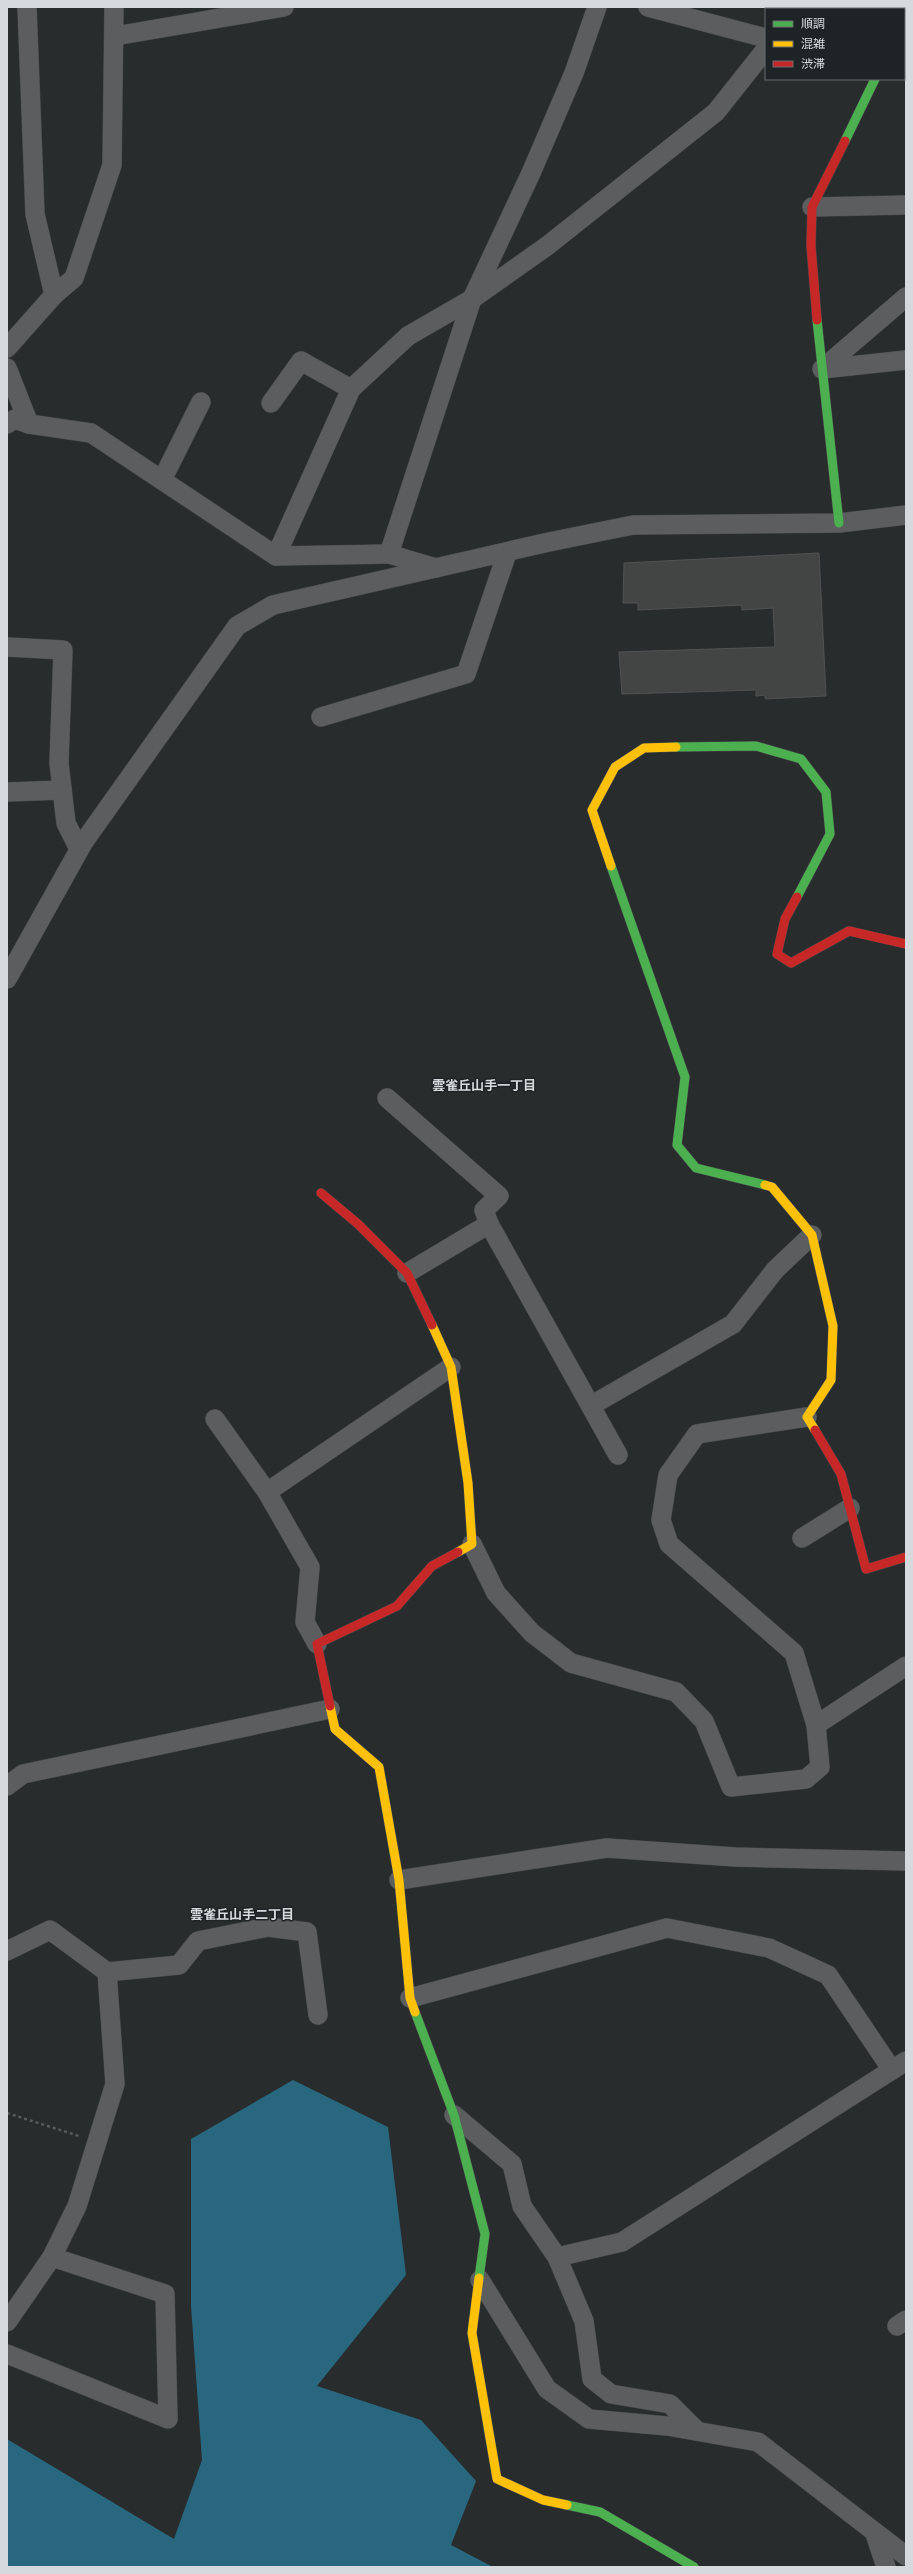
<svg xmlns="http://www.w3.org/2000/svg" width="913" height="2574" font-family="Lato,'Noto Sans JP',sans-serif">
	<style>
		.forest { fill: #28677d }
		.building { fill: #434545; stroke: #525252 }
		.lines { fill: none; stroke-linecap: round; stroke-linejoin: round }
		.street-casing { stroke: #454849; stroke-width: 20 }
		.fast-casing { stroke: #454849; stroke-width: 10 }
		.slow-casing { stroke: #454849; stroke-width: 10 }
		.jam-casing { stroke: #454849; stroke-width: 10 }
		.path { stroke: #585a5b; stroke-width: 2.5; stroke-dasharray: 3 3; stroke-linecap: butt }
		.street { stroke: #5b5d5f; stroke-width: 19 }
		.fast { stroke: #4caf50; stroke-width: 9 }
		.slow { stroke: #ffc107; stroke-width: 9 }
		.jam { stroke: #c62828; stroke-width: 9 }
		.labels { text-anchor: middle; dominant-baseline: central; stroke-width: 3; stroke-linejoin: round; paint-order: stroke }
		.neighbourhood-label { font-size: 13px; font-weight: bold; fill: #d7dadc; stroke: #1e2325 }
	</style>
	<rect width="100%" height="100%" fill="#292c2d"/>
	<path class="forest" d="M 293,2080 L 388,2127 L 406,2275 L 317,2386 L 421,2420 L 476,2481 L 451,2545 L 493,2567 L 7,2567 L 7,2439 L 174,2539 L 202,2460 L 191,2306 L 191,2139 Z"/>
	<path class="building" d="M 819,553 L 826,696 L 765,699 L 765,695 L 756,696 L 756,690 L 622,694 L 619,652 L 775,647 L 773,608 L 742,610 L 742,605 L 638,610 L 638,603 L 623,603 L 624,563 Z"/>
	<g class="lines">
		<g class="street-casing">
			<g id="street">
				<path d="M 648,7 L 766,38"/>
				<path d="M 806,9 L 809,7"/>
				<path d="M 115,36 L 284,7"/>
				<path d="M 812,207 L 906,205"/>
				<path d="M 54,295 L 74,278 L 112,165 L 114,7"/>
				<path d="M 906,297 L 822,369 L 906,360"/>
				<path d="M 7,348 L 54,295 L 35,214 L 27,7"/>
				<path d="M 7,368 L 29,424 L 91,433 L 276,556 L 389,554"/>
				<path d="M 271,403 L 301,361 L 351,389"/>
				<path d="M 7,424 L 15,419 L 29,424"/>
				<path d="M 162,480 L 201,402"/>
				<path d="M 276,556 L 351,389 L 408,336 L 472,299 L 547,246 L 716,112 L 766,49"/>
				<path d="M 436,568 L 389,554 L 472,299 L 531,173 L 574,73 L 597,7"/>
				<path d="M 7,647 L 63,650 L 59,763 L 66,823 L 79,849"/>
				<path d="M 321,717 L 466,674 L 507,553"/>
				<path d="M 7,792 L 62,790"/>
				<path d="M 7,979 L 83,843 L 237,626 L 273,605 L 549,542 L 633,525 L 839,523 L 906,515"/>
				<path d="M 387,1098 L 499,1196 L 484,1210 L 489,1224 L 618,1455"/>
				<path d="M 407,1273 L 489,1224"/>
				<path d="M 592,1405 L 733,1324 L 775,1270 L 812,1235"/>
				<path d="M 807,1417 L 697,1434 L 668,1475 L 661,1520 L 669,1544 L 794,1653 L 816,1725"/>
				<path d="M 215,1419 L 267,1492"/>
				<path d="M 802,1538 L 850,1508"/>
				<path d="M 472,1544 L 496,1593 L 532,1633 L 571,1663 L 676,1692 L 704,1721 L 731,1787 L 806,1779 L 820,1767 L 816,1725 L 906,1666"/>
				<path d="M 317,1644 L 305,1622 L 310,1567 L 267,1492 L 451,1367"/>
				<path d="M 7,1786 L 23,1774 L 330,1709"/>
				<path d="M 399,1880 L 607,1848 L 735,1857 L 906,1861"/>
				<path d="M 7,1951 L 50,1930 L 107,1972 L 179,1965 L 198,1941 L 268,1927 L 307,1932 L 318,2015"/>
				<path d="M 410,1998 L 667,1928 L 769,1948 L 828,1975 L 892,2070"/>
				<path d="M 454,2115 L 512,2164 L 522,2206 L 557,2257 L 584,2321 L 592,2379 L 611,2394 L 670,2404 L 697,2431"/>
				<path d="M 557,2257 L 622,2242 L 906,2061"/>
				<path d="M 480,2280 L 547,2389 L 589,2419 L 667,2426 L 758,2442 L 906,2556"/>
				<path d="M 7,2322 L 52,2257 L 77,2206 L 115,2084 L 107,1972"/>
				<path d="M 897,2326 L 906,2320"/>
				<path d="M 7,2354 L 168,2419 L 165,2294 L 52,2257"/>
				<path d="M 875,2534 L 886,2567"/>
			</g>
		</g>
		<g class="fast-casing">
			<g id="fast">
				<path d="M 845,141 L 875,79"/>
				<path d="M 817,320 L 839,523"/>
				<path d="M 676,747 L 756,746 L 801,759 L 826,792 L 830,834 L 797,897"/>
				<path d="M 611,866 L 685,1077 L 677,1145 L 696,1168 L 765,1185"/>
				<path d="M 415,2012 L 454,2115 L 485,2234 L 479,2278"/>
				<path d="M 567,2505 L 600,2512 L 694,2567"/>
			</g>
		</g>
		<g class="slow-casing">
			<g id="slow">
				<path d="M 611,866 L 592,810 L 615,767 L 644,748 L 676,747"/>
				<path d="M 765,1185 L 772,1187 L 812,1235 L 833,1326 L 831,1380 L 807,1417 L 815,1430"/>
				<path d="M 432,1325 L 451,1367 L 468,1483 L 472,1544 L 458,1552"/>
				<path d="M 330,1706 L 335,1729 L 379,1767 L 399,1880 L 410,1998 L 415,2012"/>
				<path d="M 479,2278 L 472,2333 L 497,2479 L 543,2500 L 567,2505"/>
			</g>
		</g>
		<g class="jam-casing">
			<g id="jam">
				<path d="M 904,13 L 906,8"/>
				<path d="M 817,320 L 811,246 L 812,207 L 845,141"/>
				<path d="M 797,897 L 785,919 L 777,954 L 791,963 L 849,931 L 906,944"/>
				<path d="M 321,1193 L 358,1224 L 407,1273 L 432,1325"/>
				<path d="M 815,1430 L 841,1474 L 866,1569 L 906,1557"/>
				<path d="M 330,1706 L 317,1644 L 397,1606 L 432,1566 L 458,1552"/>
			</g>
		</g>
		<path class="path" d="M 7,2113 L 79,2136"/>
		<use href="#street" class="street"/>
		<use href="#fast" class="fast"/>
		<use href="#slow" class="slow"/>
		<use href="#jam" class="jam"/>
	</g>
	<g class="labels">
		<g class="neighbourhood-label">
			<text x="484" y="1085">雲雀丘山手一丁目</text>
			<text x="242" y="1914">雲雀丘山手二丁目</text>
		</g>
	</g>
	<rect width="913" height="2574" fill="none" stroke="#d7dadc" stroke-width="16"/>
	<rect x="765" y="8" width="140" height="72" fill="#1e2325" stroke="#686c6e"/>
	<rect x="773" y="21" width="20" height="6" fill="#4caf50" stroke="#686c6e"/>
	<text x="801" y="28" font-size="12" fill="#d7dadc">順調</text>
	<rect x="773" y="41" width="20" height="6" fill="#ffc107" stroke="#686c6e"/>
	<text x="801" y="48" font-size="12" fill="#d7dadc">混雑</text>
	<rect x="773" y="61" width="20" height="6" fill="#c62828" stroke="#686c6e"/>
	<text x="801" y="68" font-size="12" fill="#d7dadc">渋滞</text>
</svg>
